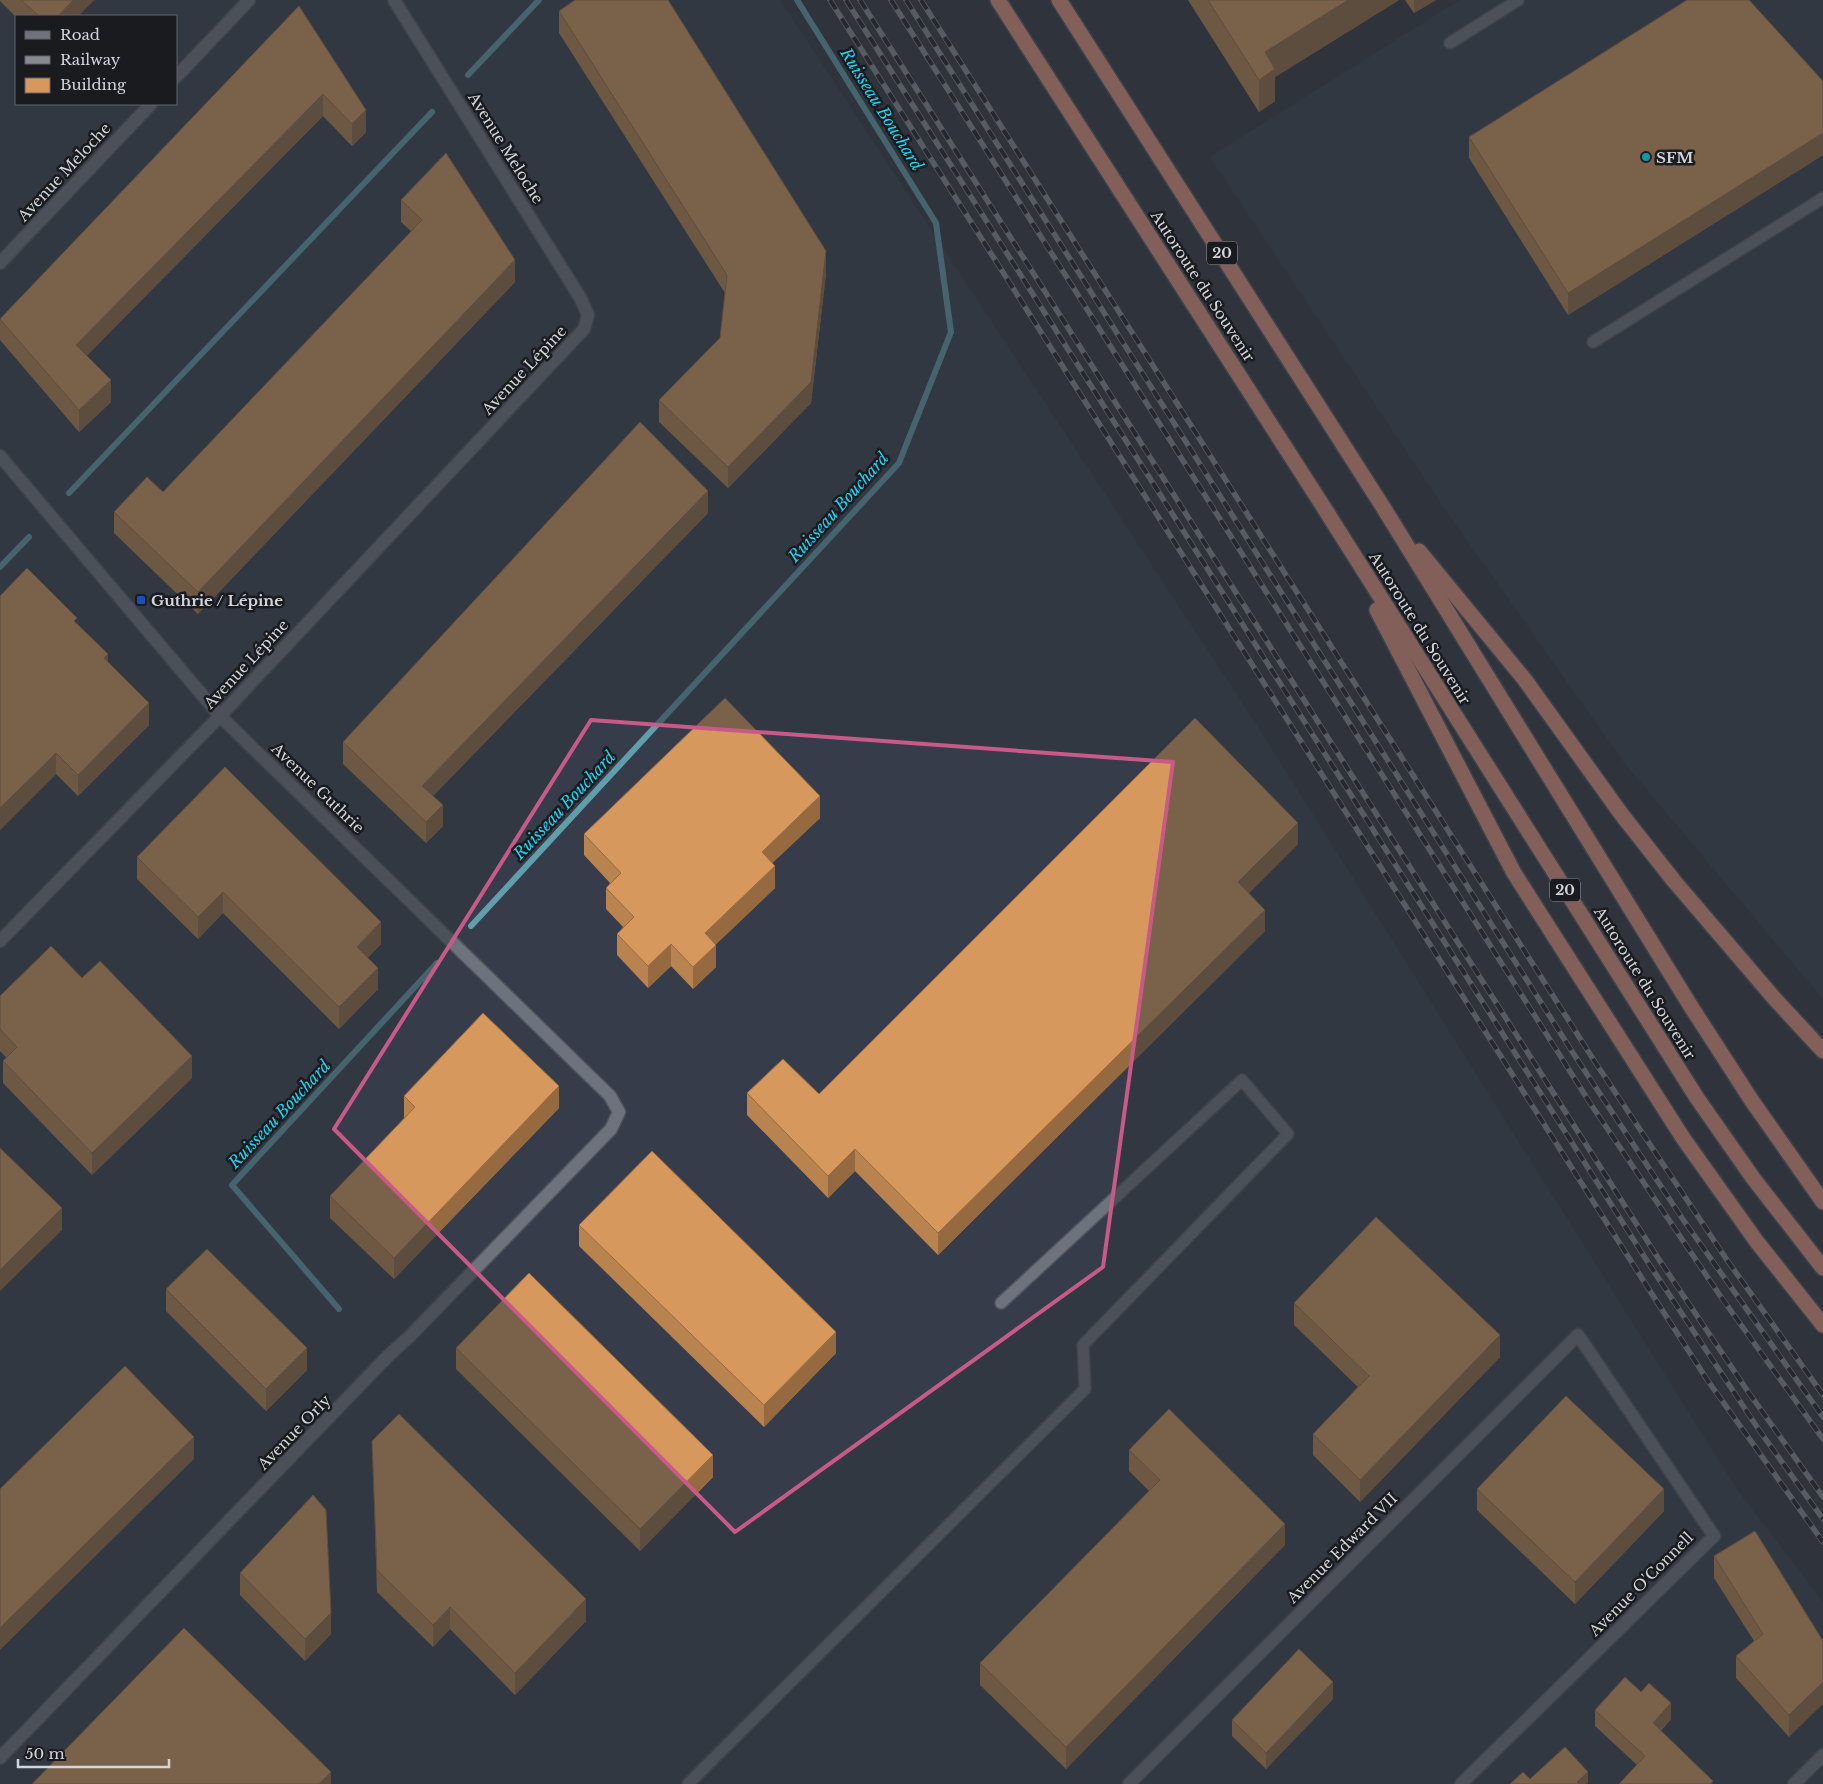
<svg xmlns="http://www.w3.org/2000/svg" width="1823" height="1784" font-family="'Libre Baskerville',serif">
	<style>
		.built { fill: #363c4a; fill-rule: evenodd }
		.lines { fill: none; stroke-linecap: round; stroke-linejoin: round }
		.stream { stroke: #619eac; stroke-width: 6 }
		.lane-casing { stroke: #50535a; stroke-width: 14 }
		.street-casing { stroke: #50535a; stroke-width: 15 }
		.highway-casing { stroke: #50535a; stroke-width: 18 }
		.lane { stroke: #6e727c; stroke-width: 11 }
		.street { stroke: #6e727c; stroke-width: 12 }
		.highway { stroke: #e7967d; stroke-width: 15 }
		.rail-casing { stroke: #878b91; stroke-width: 5.5 }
		.rail { stroke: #191b1f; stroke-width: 4; stroke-dasharray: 11; stroke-linecap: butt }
		.wall { fill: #b8834f }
		.shaded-wall { fill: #966a40 }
		.building { fill: #d6985c; stroke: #966a40 }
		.marked { fill: none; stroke: #c85a87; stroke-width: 4; stroke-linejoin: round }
		.culture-dot { fill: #0f9aa8; stroke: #191b1f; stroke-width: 2 }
		.transit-dot { fill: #1a4fb4; stroke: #191b1f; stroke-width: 2 }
		.labels { text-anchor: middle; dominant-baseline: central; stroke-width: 5; stroke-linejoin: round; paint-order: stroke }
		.shield { fill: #191b1f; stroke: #9a9da2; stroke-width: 1 }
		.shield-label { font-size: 14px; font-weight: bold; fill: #d2d5da }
		.street-label { font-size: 15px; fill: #d2d5da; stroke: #191b1f }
		.poi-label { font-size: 15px; font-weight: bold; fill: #d2d5da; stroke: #191b1f; text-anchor: start }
		.water-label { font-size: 16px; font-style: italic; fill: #20d4f4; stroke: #191b1f }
	</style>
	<rect width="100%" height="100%" fill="#30343c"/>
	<g class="built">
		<path d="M 0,0 L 780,0 L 1256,724 L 1738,1491 L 1823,1602 L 1823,1784 L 0,1784 ZM 16,16 L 176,16 L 176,104 L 16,104 Z"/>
		<path d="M 1460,0 L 1823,0 L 1823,999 L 1623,761 L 1441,503 L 1210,157 Z"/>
	</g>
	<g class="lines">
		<g class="stream">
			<path d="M 468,75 L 539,0"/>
			<path d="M 69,493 L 432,112"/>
			<path d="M 0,567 L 29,537"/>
			<path d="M 471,926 L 899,463 L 951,332 L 936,223 L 797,0"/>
			<path d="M 339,1309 L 232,1185 L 437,963"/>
		</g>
		<g class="lane-casing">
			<g id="lane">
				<path d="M 1450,43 L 1518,0"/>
				<path d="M 1593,342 L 1823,198"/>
				<path d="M 688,1784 L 1085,1389 L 1083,1345 L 1288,1134 L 1242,1080 L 1001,1303"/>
			</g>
		</g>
		<g class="street-casing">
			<g id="street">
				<path d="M 176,77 L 249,0"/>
				<path d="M 0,263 L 151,104"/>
				<path d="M 0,456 L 220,716 L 610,1096 L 619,1112 L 611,1129 L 410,1336 L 388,1356 L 0,1758"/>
				<path d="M 0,941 L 220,716 L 584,329 L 588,315 L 581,299 L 394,0"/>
				<path d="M 1129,1784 L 1578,1335 L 1714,1536 L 1461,1784"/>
				<path d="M 1794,1784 L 1823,1755"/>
			</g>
		</g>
		<g class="highway-casing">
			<g id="highway">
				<path d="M 998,0 L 1321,503 L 1697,1098 L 1753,1178 L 1823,1268"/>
				<path d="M 1059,0 L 1383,507 L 1690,1005 L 1752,1101 L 1823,1202"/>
				<path d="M 1419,551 L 1525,680 L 1622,815 L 1674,881 L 1774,998 L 1823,1051"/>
				<path d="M 1377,610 L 1514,873 L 1683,1138 L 1757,1242 L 1823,1325"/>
			</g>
		</g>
		<use href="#lane" class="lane"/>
		<use href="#street" class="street"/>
		<use href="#highway" class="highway"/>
		<g class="rail-casing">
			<g id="rail">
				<path d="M 830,0 L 1657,1302 L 1708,1381 L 1823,1542"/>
				<path d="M 846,0 L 1649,1264 L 1759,1430 L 1823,1519"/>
				<path d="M 860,0 L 1658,1258 L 1749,1393 L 1823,1497"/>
				<path d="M 891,0 L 1592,1106 L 1721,1297 L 1823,1439"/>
				<path d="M 906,0 L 1573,1053 L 1682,1218 L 1823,1417"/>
				<path d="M 921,0 L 1595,1062 L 1727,1260 L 1823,1395"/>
			</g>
		</g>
		<use href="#rail" class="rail"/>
	</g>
	<g class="wall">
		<path d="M 0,0 L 94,0 L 78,16 L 16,17 L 0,1 Z"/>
		<path d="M 1188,0 L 1399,0 L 1275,77 L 1275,101 L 1259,112 Z"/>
		<path d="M 1405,0 L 1436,0 L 1414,13 Z"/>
		<path d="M 299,6 L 366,132 L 352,146 L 323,116 L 86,356 L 111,402 L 79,432 L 0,340 L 0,319 Z"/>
		<path d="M 559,11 L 826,273 L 811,403 L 728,488 L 659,422 L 659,400 L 720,338 L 725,293 L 559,33 Z"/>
		<path d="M 1823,81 L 1823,155 L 1568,315 L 1469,158 L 1469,137 Z"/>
		<path d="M 401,200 L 515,282 L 198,614 L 114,533 L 114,512 L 163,492 L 412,232 L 401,222 Z"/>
		<path d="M 708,513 L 433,796 L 443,826 L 426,843 L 343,764 L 343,742 Z"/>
		<path d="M 0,596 L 77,623 L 108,662 L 149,725 L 78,796 L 56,774 L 0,830 Z"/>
		<path d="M 820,818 L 772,863 L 775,888 L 715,945 L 716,967 L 693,989 L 671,966 L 648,988 L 617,955 L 617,934 L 623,927 L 606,909 L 606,888 L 610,883 L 584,855 L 584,834 Z"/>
		<path d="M 1298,844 L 1249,893 L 1265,931 L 938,1255 L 855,1171 L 828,1198 L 747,1115 L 747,1093 L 819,1094 Z"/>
		<path d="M 137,857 L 381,944 L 368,957 L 378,989 L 339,1029 L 223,913 L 198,939 L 137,879 Z"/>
		<path d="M 82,978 L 192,1078 L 92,1175 L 3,1083 L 3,1061 L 6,1057 L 0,1051 L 0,996 Z"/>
		<path d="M 404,1096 L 559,1108 L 394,1279 L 330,1218 L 330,1196 L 405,1118 L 404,1117 Z"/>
		<path d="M 579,1225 L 836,1353 L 764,1427 L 579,1246 Z"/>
		<path d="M 166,1289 L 307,1370 L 266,1411 L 166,1311 Z"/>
		<path d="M 1294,1303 L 1500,1357 L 1360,1502 L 1313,1455 L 1313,1434 L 1358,1387 L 1294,1325 Z"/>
		<path d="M 456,1348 L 713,1477 L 640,1551 L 456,1369 Z"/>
		<path d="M 372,1441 L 586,1621 L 515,1695 L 450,1629 L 433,1647 L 377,1592 Z"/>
		<path d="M 1129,1450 L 1285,1545 L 1066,1769 L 980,1685 L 980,1663 L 1149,1491 L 1129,1471 Z"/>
		<path d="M 1477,1489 L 1664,1511 L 1575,1604 L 1477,1510 Z"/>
		<path d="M 1714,1556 L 1823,1641 L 1789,1737 L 1736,1678 L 1736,1656 L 1754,1641 L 1714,1578 Z"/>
		<path d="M 240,1573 L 331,1634 L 305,1661 L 240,1595 Z"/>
		<path d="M 1333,1699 L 1266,1769 L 1232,1736 L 1232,1720 Z"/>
		<path d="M 1595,1710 L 1671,1719 L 1661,1731 L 1713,1784 L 1637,1765 L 1595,1726 Z"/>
	</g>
	<g class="shaded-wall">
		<path d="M 73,0 L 94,0 L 78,16 L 58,16 Z"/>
		<path d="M 1348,0 L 1399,0 L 1275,77 L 1275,101 L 1259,112 L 1259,80 L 1265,52 Z"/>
		<path d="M 1414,0 L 1436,0 L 1414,13 Z"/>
		<path d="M 323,94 L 323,116 L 76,367 L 76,345 Z"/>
		<path d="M 366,110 L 366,132 L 352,146 L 352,124 Z"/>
		<path d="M 1823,133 L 1823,155 L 1568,315 L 1568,293 Z"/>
		<path d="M 826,251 L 826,273 L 811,403 L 728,488 L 728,467 Z"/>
		<path d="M 515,260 L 515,282 L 198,614 L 198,592 Z"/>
		<path d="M 111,380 L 111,402 L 79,432 L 79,410 Z"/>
		<path d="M 708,491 L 708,513 L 422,807 L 422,786 Z"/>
		<path d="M 108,654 L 108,676 L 104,658 Z"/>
		<path d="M 149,703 L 149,725 L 78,796 L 78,775 Z"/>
		<path d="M 56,753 L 56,774 L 0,830 L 0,808 Z"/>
		<path d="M 820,796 L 820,818 L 762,873 L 762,852 Z"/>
		<path d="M 443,805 L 443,826 L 426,843 L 426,822 Z"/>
		<path d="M 1298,823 L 1298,844 L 1238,904 L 1238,882 Z"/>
		<path d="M 775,866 L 775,888 L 705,955 L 705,933 Z"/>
		<path d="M 223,892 L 223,913 L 198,939 L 198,917 Z"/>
		<path d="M 1265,910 L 1265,931 L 938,1255 L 938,1233 Z"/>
		<path d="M 381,922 L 381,944 L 357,968 L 357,947 Z"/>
		<path d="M 671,944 L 671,966 L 648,988 L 648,966 Z"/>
		<path d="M 716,945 L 716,967 L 693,989 L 693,967 Z"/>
		<path d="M 378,968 L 378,989 L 339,1029 L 339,1007 Z"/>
		<path d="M 192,1056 L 192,1078 L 92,1175 L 92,1153 Z"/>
		<path d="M 559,1086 L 559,1108 L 394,1279 L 394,1258 Z"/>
		<path d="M 855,1149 L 855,1171 L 828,1198 L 828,1176 Z"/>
		<path d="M 62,1208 L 62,1230 L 0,1291 L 0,1270 Z"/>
		<path d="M 836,1332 L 836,1353 L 764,1427 L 764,1405 Z"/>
		<path d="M 1500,1335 L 1500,1357 L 1360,1502 L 1360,1480 Z"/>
		<path d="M 307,1348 L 307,1370 L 266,1411 L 266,1389 Z"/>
		<path d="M 194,1437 L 194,1459 L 0,1650 L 0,1628 Z"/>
		<path d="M 713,1455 L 713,1477 L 640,1551 L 640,1529 Z"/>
		<path d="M 1664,1489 L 1664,1511 L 1575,1604 L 1575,1582 Z"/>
		<path d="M 1285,1524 L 1285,1545 L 1066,1769 L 1066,1747 Z"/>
		<path d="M 586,1599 L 586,1621 L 515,1695 L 515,1673 Z"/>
		<path d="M 450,1607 L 450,1629 L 433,1647 L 433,1625 Z"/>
		<path d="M 331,1613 L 331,1634 L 305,1661 L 305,1639 Z"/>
		<path d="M 1333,1682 L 1333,1699 L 1266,1769 L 1266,1753 Z"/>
		<path d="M 1823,1682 L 1823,1704 L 1789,1737 L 1789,1715 Z"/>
		<path d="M 1671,1703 L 1671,1719 L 1653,1739 L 1653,1723 Z"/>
		<path d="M 331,1772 L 331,1784 L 319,1784 Z"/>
		<path d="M 1588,1772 L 1588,1783 L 1586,1784 L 1577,1784 L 1577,1782 Z"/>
	</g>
	<g class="building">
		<path d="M 21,0 L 73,0 L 58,16 L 39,16 Z"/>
		<path d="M 575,0 L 668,0 L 826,251 L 811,382 L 728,467 L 659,400 L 720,338 L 727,275 L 559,11 Z"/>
		<path d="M 1208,0 L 1348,0 L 1265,52 L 1275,69 L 1259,80 Z"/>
		<path d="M 1687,0 L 1749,0 L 1823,81 L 1823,133 L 1568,293 L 1469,137 Z"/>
		<path d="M 299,6 L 366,110 L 352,124 L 323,94 L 76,345 L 111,380 L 79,410 L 0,319 Z"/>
		<path d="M 446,153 L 515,260 L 198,592 L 114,512 L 147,477 L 163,492 L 422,220 L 401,200 Z"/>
		<path d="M 640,422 L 708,491 L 422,786 L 443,805 L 426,822 L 343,742 Z"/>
		<path d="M 27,568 L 77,618 L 74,621 L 108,654 L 104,658 L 149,703 L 78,775 L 56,753 L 0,808 L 0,596 Z"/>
		<path d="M 725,698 L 820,796 L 762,852 L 775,866 L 705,933 L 716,945 L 693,967 L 671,944 L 648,966 L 617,934 L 634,917 L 606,888 L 621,873 L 584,834 Z"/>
		<path d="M 1195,718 L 1298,823 L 1238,882 L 1265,910 L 938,1233 L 855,1149 L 828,1176 L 747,1093 L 783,1059 L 819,1094 Z"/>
		<path d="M 225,767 L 381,922 L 357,947 L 378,968 L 339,1007 L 223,892 L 198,917 L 137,857 Z"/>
		<path d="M 51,946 L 82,978 L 100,961 L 192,1056 L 92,1153 L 3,1061 L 17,1047 L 0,1029 L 0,996 Z"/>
		<path d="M 483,1013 L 559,1086 L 394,1258 L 330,1196 L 415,1107 L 404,1096 Z"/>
		<path d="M 0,1148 L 62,1208 L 0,1270 Z"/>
		<path d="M 652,1151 L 836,1332 L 764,1405 L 579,1225 Z"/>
		<path d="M 1376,1217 L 1500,1335 L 1360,1480 L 1313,1434 L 1369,1376 L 1294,1303 Z"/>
		<path d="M 207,1249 L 307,1348 L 266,1389 L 166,1289 Z"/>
		<path d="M 529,1273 L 713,1455 L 640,1529 L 456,1348 Z"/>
		<path d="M 125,1366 L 194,1437 L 0,1628 L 0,1489 Z"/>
		<path d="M 1566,1396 L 1664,1489 L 1575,1582 L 1477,1489 Z"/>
		<path d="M 1169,1409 L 1285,1524 L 1066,1747 L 980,1663 L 1160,1480 L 1129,1450 Z"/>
		<path d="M 399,1414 L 586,1599 L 515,1673 L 450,1607 L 433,1625 L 377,1570 L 372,1441 Z"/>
		<path d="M 313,1495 L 326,1510 L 331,1613 L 305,1639 L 240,1573 Z"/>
		<path d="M 1755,1531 L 1823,1641 L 1823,1682 L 1789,1715 L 1736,1656 L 1763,1634 L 1714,1556 Z"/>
		<path d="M 184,1628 L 331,1772 L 319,1784 L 32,1784 Z"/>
		<path d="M 1299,1649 L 1333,1682 L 1266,1753 L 1232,1720 Z"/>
		<path d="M 1625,1677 L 1641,1692 L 1649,1683 L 1671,1703 L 1653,1723 L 1713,1781 L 1710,1784 L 1619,1784 L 1645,1756 L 1595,1710 Z"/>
		<path d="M 1565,1747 L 1588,1772 L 1577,1782 L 1579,1784 L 1510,1784 L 1523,1772 L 1530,1779 Z"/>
	</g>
	<path d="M0 0H1823V1784H0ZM 591,720 L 1173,762 L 1103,1267 L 735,1532 L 334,1129 Z" fill="#30343c" fill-opacity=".55" fill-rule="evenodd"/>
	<path class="marked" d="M 591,720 L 1173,762 L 1103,1267 L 735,1532 L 334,1129 Z"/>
	<circle class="culture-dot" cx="1646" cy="157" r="5"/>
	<rect class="transit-dot" x="136" y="595" width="10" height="10" rx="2.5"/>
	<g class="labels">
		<g class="shield">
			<rect x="1207" y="241.5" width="30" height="23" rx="4"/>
			<rect x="1550" y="878.5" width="30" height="23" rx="4"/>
		</g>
		<g class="shield-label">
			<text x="1222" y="253">20</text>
			<text x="1565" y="890">20</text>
		</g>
		<g class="street-label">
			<text transform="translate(506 148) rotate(58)">Avenue Meloche</text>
			<text transform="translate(64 172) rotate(-47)">Avenue Meloche</text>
			<text transform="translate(1203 286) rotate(57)">Autoroute du Souvenir</text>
			<text transform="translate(524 370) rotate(-47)">Avenue Lépine</text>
			<text transform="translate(1420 628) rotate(58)">Autoroute du Souvenir</text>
			<text transform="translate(246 664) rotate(-47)">Avenue Lépine</text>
			<text transform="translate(318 788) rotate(44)">Avenue Guthrie</text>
			<text transform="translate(1645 983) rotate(58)">Autoroute du Souvenir</text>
			<text transform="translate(294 1432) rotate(-46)">Avenue Orly</text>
			<text transform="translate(1342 1548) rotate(-45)">Avenue Edward VII</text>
			<text transform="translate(1641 1584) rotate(-45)">Avenue O'Connell</text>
		</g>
		<g class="poi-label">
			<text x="1656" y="157">SFM</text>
			<text x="151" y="600">Guthrie / Lépine</text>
		</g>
		<g class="water-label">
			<text transform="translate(882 109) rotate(58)">Ruisseau Bouchard</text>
			<text transform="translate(838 507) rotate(-48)">Ruisseau Bouchard</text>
			<text transform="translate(564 805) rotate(-47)">Ruisseau Bouchard</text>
			<text transform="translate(279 1114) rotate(-47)">Ruisseau Bouchard</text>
		</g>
	</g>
	<rect x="15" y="15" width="162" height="90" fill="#191b1f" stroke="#63656a"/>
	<rect x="25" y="31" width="25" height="8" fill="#6e727c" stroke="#63656a"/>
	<text x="60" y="40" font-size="15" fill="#d2d5da">Road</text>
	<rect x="25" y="56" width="25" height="8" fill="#878b91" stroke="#63656a"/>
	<text x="60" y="65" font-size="15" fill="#d2d5da">Railway</text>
	<rect x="25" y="78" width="25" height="15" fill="#d6985c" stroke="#63656a"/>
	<text x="60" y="90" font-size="15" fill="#d2d5da">Building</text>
	<path d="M18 1759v8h151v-8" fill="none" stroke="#d2d5da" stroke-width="2.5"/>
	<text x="25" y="1759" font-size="15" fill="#d2d5da" stroke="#191b1f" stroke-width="4" paint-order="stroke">50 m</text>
</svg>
